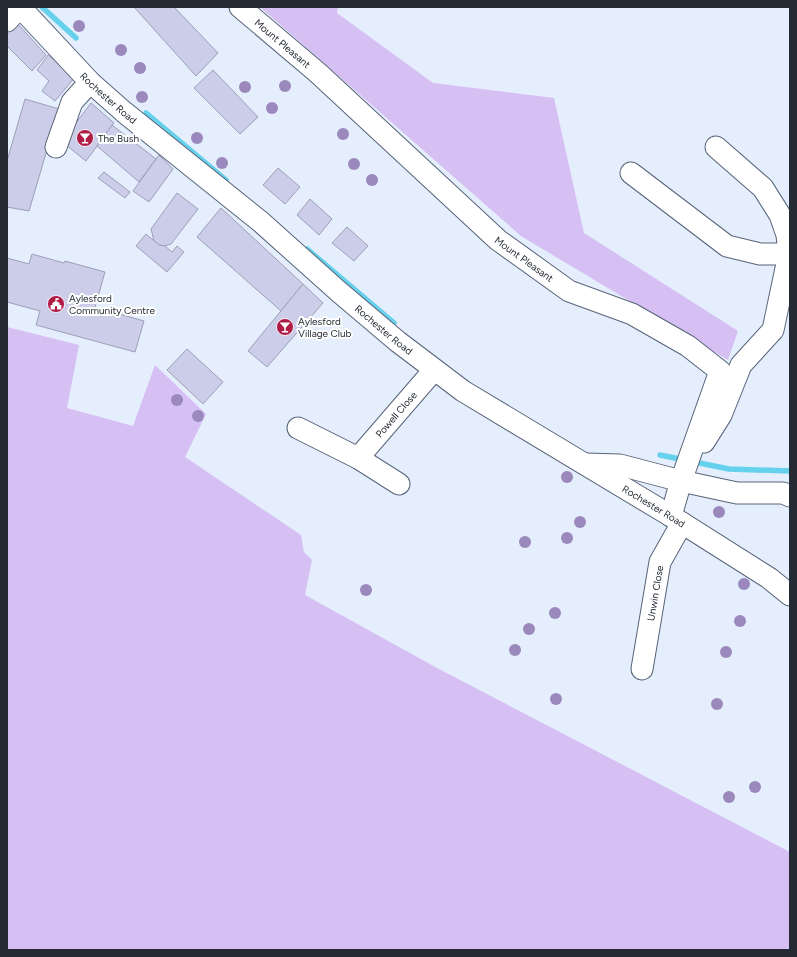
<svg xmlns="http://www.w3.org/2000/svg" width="797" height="957" font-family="Figtree,sans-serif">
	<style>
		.green { fill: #d6bff3 }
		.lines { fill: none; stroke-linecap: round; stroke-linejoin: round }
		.stream { stroke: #66d1ec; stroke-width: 5.5 }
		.building { fill: #cccde8; stroke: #9d9fb8 }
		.minor-casing { stroke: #576479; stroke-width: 23 }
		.minor { stroke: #fff; stroke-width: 21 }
		.tree { fill: #9b88bc }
		.labels { text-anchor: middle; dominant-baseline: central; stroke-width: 4; stroke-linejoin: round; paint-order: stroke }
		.street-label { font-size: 10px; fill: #252b34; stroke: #fff }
		.poi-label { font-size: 10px; fill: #252b34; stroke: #fff; text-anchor: start }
	</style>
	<rect width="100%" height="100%" fill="#e5eefd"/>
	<g class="green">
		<path d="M 260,7 L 338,7 L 337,13 L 433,83 L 554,98 L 584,233 L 738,331 L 728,360 L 521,236 Z"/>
		<path d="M 7,327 L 79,345 L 67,408 L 133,426 L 155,365 L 206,414 L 185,457 L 301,535 L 304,552 L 312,560 L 305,595 L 437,668 L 790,852 L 790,950 L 7,950 Z"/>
	</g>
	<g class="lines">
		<g class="stream">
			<path d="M 42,7 L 76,38"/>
			<path d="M 146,113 L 226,180"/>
			<path d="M 307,249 L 394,323"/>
			<path d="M 660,455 L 729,469 L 790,471"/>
		</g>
	</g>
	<g class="building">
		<path d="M 134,7 L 174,7 L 218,53 L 196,76 Z"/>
		<path d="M 17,23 L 46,55 L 32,71 L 7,46 L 7,33 Z"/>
		<path d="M 48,55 L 75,77 L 55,101 L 42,91 L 49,81 L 37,70 Z"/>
		<path d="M 213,70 L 258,117 L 240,134 L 194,88 Z"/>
		<path d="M 25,99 L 59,109 L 29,211 L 7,207 L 7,161 Z"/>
		<path d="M 91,103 L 114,123 L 86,161 L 66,145 L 70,131 Z"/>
		<path d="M 112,125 L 156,159 L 139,182 L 97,146 Z"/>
		<path d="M 159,155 L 173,169 L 149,202 L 133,191 Z"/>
		<path d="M 278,168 L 300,187 L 285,204 L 263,185 Z"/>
		<path d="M 104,172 L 130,192 L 125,198 L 98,178 Z"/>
		<path d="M 177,193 L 198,209 L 171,244 L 165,246 L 159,245 L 154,241 L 151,229 Z"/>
		<path d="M 310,199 L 332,219 L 319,235 L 297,215 Z"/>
		<path d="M 221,208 L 303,284 L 281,311 L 197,237 Z"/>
		<path d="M 347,227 L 368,246 L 354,261 L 332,243 Z"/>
		<path d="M 146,234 L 159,245 L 165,246 L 172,252 L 177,246 L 184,252 L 167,272 L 136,246 Z"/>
		<path d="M 32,254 L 64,263 L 65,261 L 105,272 L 95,307 L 144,321 L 135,352 L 36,325 L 40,311 L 7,302 L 7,258 L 29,264 Z"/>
		<path d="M 303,284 L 323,303 L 267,367 L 248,351 Z"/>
		<path d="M 187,349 L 223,382 L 203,404 L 167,370 Z"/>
	</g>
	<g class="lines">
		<g class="minor-casing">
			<g id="minor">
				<path id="s1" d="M 20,7 L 90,82 L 124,112 L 261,222 L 338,291 L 397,341 L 463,391 L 671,516 L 769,578 L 790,595"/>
				<path id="s2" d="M 240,7 L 318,73 L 498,240 L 569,291 L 632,314 L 688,346 L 720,371 L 681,481 L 671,516"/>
				<path d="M 7,21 L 20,7"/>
				<path d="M 56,147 L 72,102 L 90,82"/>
				<path d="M 631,173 L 727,246 L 760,254 L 789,254"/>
				<path id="s3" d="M 298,428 L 358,458 L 434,370"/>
				<path d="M 704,442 L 721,415 L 741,365 L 773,330 L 789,254 L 787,235 L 780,215 L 763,188 L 716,147"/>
				<path d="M 358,458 L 399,484"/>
				<path d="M 585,464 L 620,465 L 681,481 L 737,493 L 783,493 L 790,496"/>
				<path id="s4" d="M 642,669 L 660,562 L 682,523"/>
			</g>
		</g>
		<use href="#minor" class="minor"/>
	</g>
	<g class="tree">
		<circle cx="79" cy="26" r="6"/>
		<circle cx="121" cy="50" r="6"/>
		<circle cx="140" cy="68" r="6"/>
		<circle cx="285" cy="86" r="6"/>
		<circle cx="245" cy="87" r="6"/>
		<circle cx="142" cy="97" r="6"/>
		<circle cx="272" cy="108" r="6"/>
		<circle cx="343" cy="134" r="6"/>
		<circle cx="197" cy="138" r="6"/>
		<circle cx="222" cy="163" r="6"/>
		<circle cx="354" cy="164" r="6"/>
		<circle cx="372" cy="180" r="6"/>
		<circle cx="177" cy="400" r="6"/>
		<circle cx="198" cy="416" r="6"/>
		<circle cx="567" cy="477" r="6"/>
		<circle cx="719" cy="512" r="6"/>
		<circle cx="580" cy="522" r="6"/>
		<circle cx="567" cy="538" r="6"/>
		<circle cx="525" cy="542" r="6"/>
		<circle cx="744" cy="584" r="6"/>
		<circle cx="366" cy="590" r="6"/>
		<circle cx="555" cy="613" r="6"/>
		<circle cx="740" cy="621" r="6"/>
		<circle cx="529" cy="629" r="6"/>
		<circle cx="515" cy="650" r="6"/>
		<circle cx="726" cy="652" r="6"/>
		<circle cx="556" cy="699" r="6"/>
		<circle cx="717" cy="704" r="6"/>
		<circle cx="755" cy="787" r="6"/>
		<circle cx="729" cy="797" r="6"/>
	</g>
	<defs>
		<g id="bar-disc" transform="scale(0.9)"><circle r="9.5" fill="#af1d47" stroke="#fff"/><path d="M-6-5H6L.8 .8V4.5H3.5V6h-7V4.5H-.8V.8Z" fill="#fff"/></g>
		<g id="civic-disc" transform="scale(0.9)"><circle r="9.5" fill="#af1d47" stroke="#fff"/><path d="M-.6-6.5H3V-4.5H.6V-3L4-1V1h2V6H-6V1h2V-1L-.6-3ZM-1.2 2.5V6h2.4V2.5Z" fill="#fff"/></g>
	</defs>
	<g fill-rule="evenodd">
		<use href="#bar-disc" x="85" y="138"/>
		<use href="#civic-disc" x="56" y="304"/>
		<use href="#bar-disc" x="285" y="327"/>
	</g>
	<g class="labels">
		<g class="street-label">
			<text stroke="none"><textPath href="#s2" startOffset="56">Mount Pleasant</textPath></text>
			<text stroke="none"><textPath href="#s1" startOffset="127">Rochester Road</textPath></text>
			<text stroke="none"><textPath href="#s2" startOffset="380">Mount Pleasant</textPath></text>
			<text stroke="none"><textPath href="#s1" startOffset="487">Rochester Road</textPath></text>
			<text stroke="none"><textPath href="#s3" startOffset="125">Powell Close</textPath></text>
			<text stroke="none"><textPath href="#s1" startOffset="810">Rochester Road</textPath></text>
			<text stroke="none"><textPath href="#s4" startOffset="77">Unwin Close</textPath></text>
		</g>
		<g class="poi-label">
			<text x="98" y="138">The Bush</text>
			<text x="69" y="298">Aylesford<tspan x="69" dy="12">Community Centre</tspan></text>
			<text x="298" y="321">Aylesford<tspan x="298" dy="12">Village Club</tspan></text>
		</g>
	</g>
	<rect width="797" height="957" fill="none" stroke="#252b34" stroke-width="16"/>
</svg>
